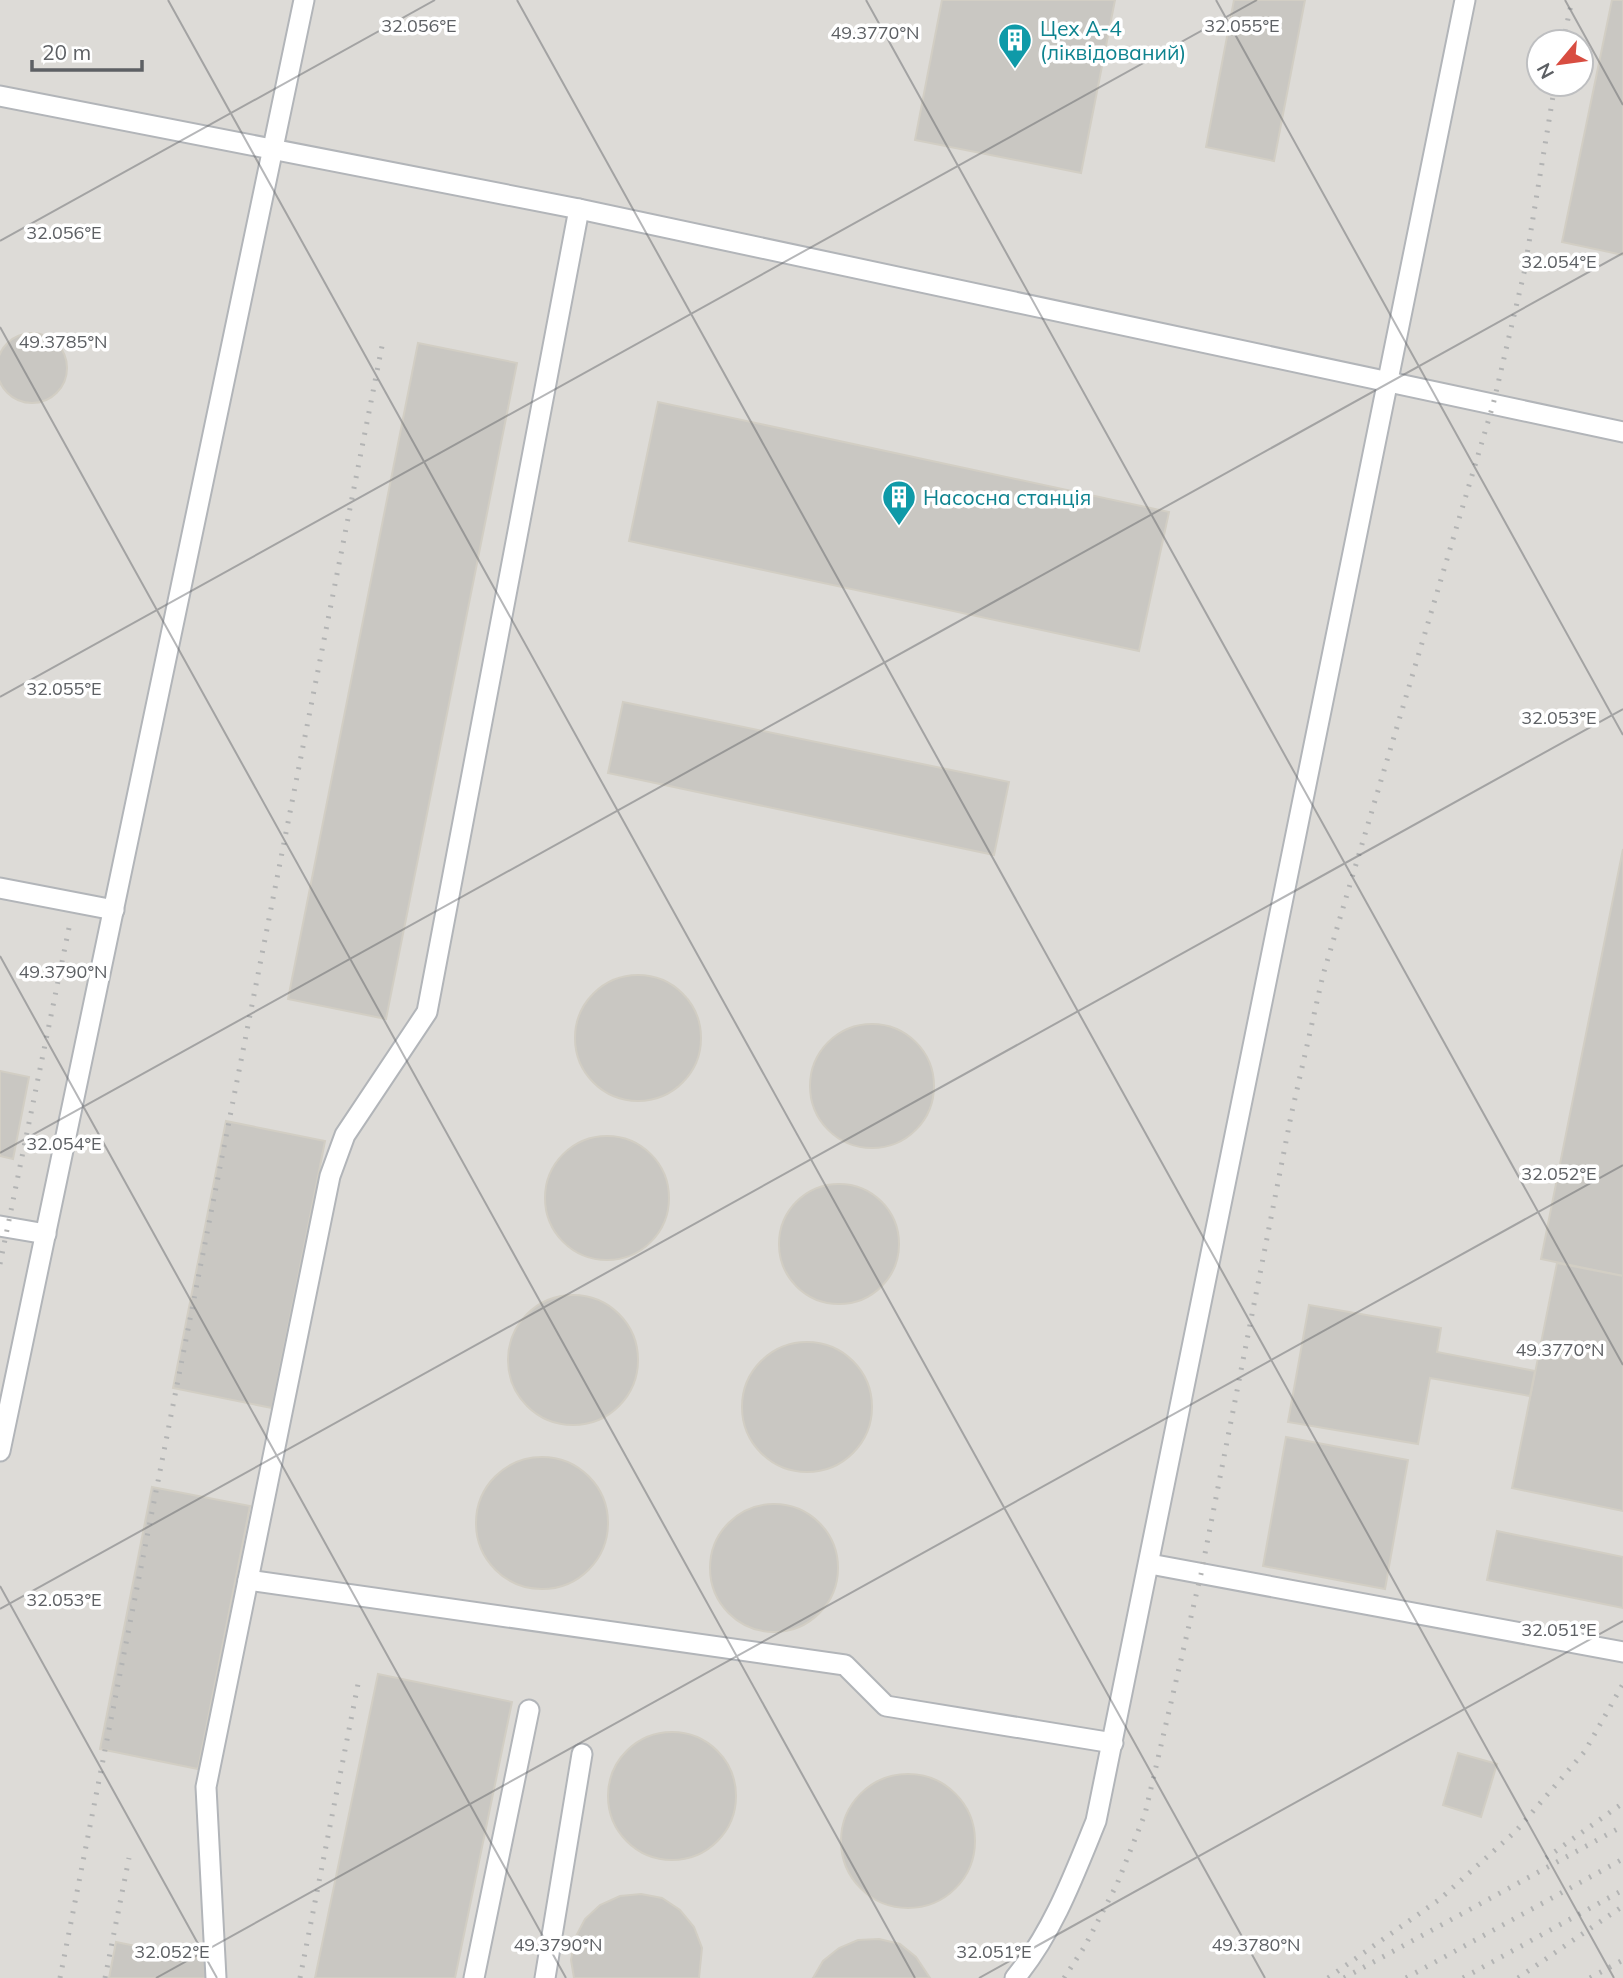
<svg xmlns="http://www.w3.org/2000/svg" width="1623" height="1978" font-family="Mulish,sans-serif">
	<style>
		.industrial { fill: #dddbd7; fill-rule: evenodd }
		.building { fill: #c9c7c2; stroke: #d2cec4; stroke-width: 2 }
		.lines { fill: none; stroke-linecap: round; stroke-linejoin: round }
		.lane-casing { stroke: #b2b5b9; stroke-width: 23 }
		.lane { stroke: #fff; stroke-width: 19 }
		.rail { stroke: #b3b4b4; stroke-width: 5; stroke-dasharray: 2 9; stroke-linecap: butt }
		.ticks { fill: none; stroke: #5d6064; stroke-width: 2; stroke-opacity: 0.45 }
		.labels { text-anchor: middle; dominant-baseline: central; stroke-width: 7; stroke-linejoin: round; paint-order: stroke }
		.culture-label { font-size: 21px; fill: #0d838f; stroke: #fff; text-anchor: start }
		.ticks-label { font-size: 18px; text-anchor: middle; fill: #5d6064; stroke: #fff; stroke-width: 7; stroke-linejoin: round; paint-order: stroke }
	</style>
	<rect width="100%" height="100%" fill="#eeece5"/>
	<path class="industrial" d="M 0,0 L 1623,0 L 1623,1978 L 0,1978 ZM 1539,42 L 1581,42 L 1581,84 L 1539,84 Z"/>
	<g class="building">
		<path d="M 942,0 L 1115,0 L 1081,173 L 915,140 Z"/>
		<path d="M 1234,0 L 1305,0 L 1274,161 L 1206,147 Z"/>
		<path d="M 1612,0 L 1623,0 L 1623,255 L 1562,242 Z"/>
		<circle cx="32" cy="368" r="35"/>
		<path d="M 418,343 L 517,363 L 386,1019 L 288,999 Z"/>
		<path d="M 658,402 L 1169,512 L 1139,651 L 629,541 Z"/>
		<path d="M 623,702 L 1009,782 L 994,855 L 608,773 Z"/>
		<path d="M 1623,849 L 1623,1276 L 1541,1259 Z"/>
		<circle cx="638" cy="1038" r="63"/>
		<circle cx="872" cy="1086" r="62"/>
		<path d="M 0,1071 L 29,1077 L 13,1159 L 0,1156 Z"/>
		<path d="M 226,1121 L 325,1141 L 272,1408 L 173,1388 Z"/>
		<circle cx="607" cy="1198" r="62"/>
		<circle cx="839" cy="1244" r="60"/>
		<path d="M 1557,1263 L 1623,1276 L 1623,1511 L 1512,1488 Z"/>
		<circle cx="573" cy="1360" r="65"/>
		<path d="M 1309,1305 L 1441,1328 L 1437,1352 L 1535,1371 L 1530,1396 L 1430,1378 L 1418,1444 L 1288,1422 Z"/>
		<circle cx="807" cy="1407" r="65"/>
		<path d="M 1286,1437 L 1408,1460 L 1385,1589 L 1263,1566 Z"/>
		<circle cx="542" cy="1523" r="66"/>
		<path d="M 152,1487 L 250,1506 L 198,1769 L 100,1749 Z"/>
		<circle cx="774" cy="1568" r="64"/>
		<path d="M 1497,1531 L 1623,1557 L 1623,1608 L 1487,1580 Z"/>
		<path d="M 378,1674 L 512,1702 L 455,1978 L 315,1978 Z"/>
		<circle cx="672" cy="1796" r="64"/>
		<path d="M 1458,1753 L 1497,1764 L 1481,1817 L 1443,1805 Z"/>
		<circle cx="908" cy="1841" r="67"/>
		<path d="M 641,1894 L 662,1898 L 680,1910 L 694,1927 L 702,1948 L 699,1978 L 574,1978 L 571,1960 L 575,1938 L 585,1919 L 600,1905 L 620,1896 Z"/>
		<path d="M 879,1939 L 900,1944 L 916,1957 L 930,1978 L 813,1978 L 823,1961 L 839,1948 L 858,1940 Z"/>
		<path d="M 116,1942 L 210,1961 L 207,1978 L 109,1978 Z"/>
	</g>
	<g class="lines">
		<g class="lane-casing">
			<g id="lane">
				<path d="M 0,96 L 579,209 L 1623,432"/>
				<path d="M 0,888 L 114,910"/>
				<path d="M 0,1226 L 46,1234"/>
				<path d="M 0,1451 L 304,0"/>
				<path d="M 1150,1564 L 1623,1652"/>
				<path d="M 248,1580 L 845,1665 L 886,1706 L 1113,1743"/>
				<path d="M 216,1978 L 206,1787 L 330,1176 L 345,1135 L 427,1012 L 579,209"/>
				<path d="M 474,1978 L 529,1710"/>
				<path d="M 545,1978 L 582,1754"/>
				<path d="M 1015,1978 C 1053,1932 1074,1875 1096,1821 L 1465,0"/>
			</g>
		</g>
		<use href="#lane" class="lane"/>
		<g class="rail">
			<path d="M 1563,42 L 1572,0"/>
			<path d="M 0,1264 L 70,923"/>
			<path d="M 1546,1858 L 1623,1803"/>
			<path d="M 60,1978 L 383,341"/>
			<path d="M 105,1978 L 129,1858"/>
			<path d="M 300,1978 L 359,1679"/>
			<path d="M 1064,1978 L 1085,1946 L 1117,1884 L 1145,1814 L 1201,1574 L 1291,1116 L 1323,975 L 1493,405 L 1524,273 L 1555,84"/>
			<path d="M 1328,1978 L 1440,1899 L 1516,1831 L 1585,1751 L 1623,1684"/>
			<path d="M 1344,1978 L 1623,1826"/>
			<path d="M 1406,1978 L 1623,1859"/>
			<path d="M 1463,1978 L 1623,1890"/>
			<path d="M 1518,1978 L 1623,1906"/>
			<path d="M 1590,1978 L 1623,1960"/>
		</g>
	</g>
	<path class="ticks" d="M 168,0 L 1265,1978M 517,0 L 1614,1978M 866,0 L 1623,1365M 1216,0 L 1623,735M 1565,0 L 1623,105M 0,241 L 435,0M 0,327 L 915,1978M 0,697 L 1257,0M 0,956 L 566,1978M 0,1153 L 1623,253M 0,1586 L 217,1978M 0,1609 L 1623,709M 156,1978 L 1623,1165M 979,1978 L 1623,1621"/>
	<defs>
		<g id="building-pin" transform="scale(1.75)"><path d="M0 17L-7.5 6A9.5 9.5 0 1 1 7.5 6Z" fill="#0f9aa8" stroke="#fff"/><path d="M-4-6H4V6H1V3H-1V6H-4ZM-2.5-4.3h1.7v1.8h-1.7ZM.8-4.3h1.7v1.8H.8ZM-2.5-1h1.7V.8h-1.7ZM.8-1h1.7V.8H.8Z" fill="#fff"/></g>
	</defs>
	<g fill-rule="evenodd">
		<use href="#building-pin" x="1015" y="40"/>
		<use href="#building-pin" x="899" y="497"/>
	</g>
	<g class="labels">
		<g class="culture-label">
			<text x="1040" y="28">Цех А-4<tspan x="1040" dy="24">(ліквідований)</tspan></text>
			<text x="923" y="497">Насосна станція</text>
		</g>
	</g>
	<g class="ticks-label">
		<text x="1242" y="32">32.055°E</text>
		<text x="419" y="32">32.056°E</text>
		<text x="875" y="39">49.3770°N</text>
		<text x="64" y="239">32.056°E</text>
		<text x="1559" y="268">32.054°E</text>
		<text x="63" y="348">49.3785°N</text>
		<text x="64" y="695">32.055°E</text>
		<text x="1559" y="724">32.053°E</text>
		<text x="63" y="978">49.3790°N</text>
		<text x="64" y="1150">32.054°E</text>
		<text x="1559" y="1180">32.052°E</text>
		<text x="1560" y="1356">49.3770°N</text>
		<text x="64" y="1606">32.053°E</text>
		<text x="1559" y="1636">32.051°E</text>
		<text x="558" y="1951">49.3790°N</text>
		<text x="1256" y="1951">49.3780°N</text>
		<text x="172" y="1958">32.052°E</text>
		<text x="994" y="1958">32.051°E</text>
	</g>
	<g transform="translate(1560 63) rotate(241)"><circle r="33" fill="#ffffff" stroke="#bebfc1" stroke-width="2"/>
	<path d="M0-5L12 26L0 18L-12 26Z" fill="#d84d41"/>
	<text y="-10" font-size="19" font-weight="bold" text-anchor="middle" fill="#5d6064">N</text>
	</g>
	<path d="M32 60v10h110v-10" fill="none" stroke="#5d6064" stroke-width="3.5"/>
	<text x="42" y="60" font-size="21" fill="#5d6064" stroke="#ffffff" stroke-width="5" paint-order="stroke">20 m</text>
</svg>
